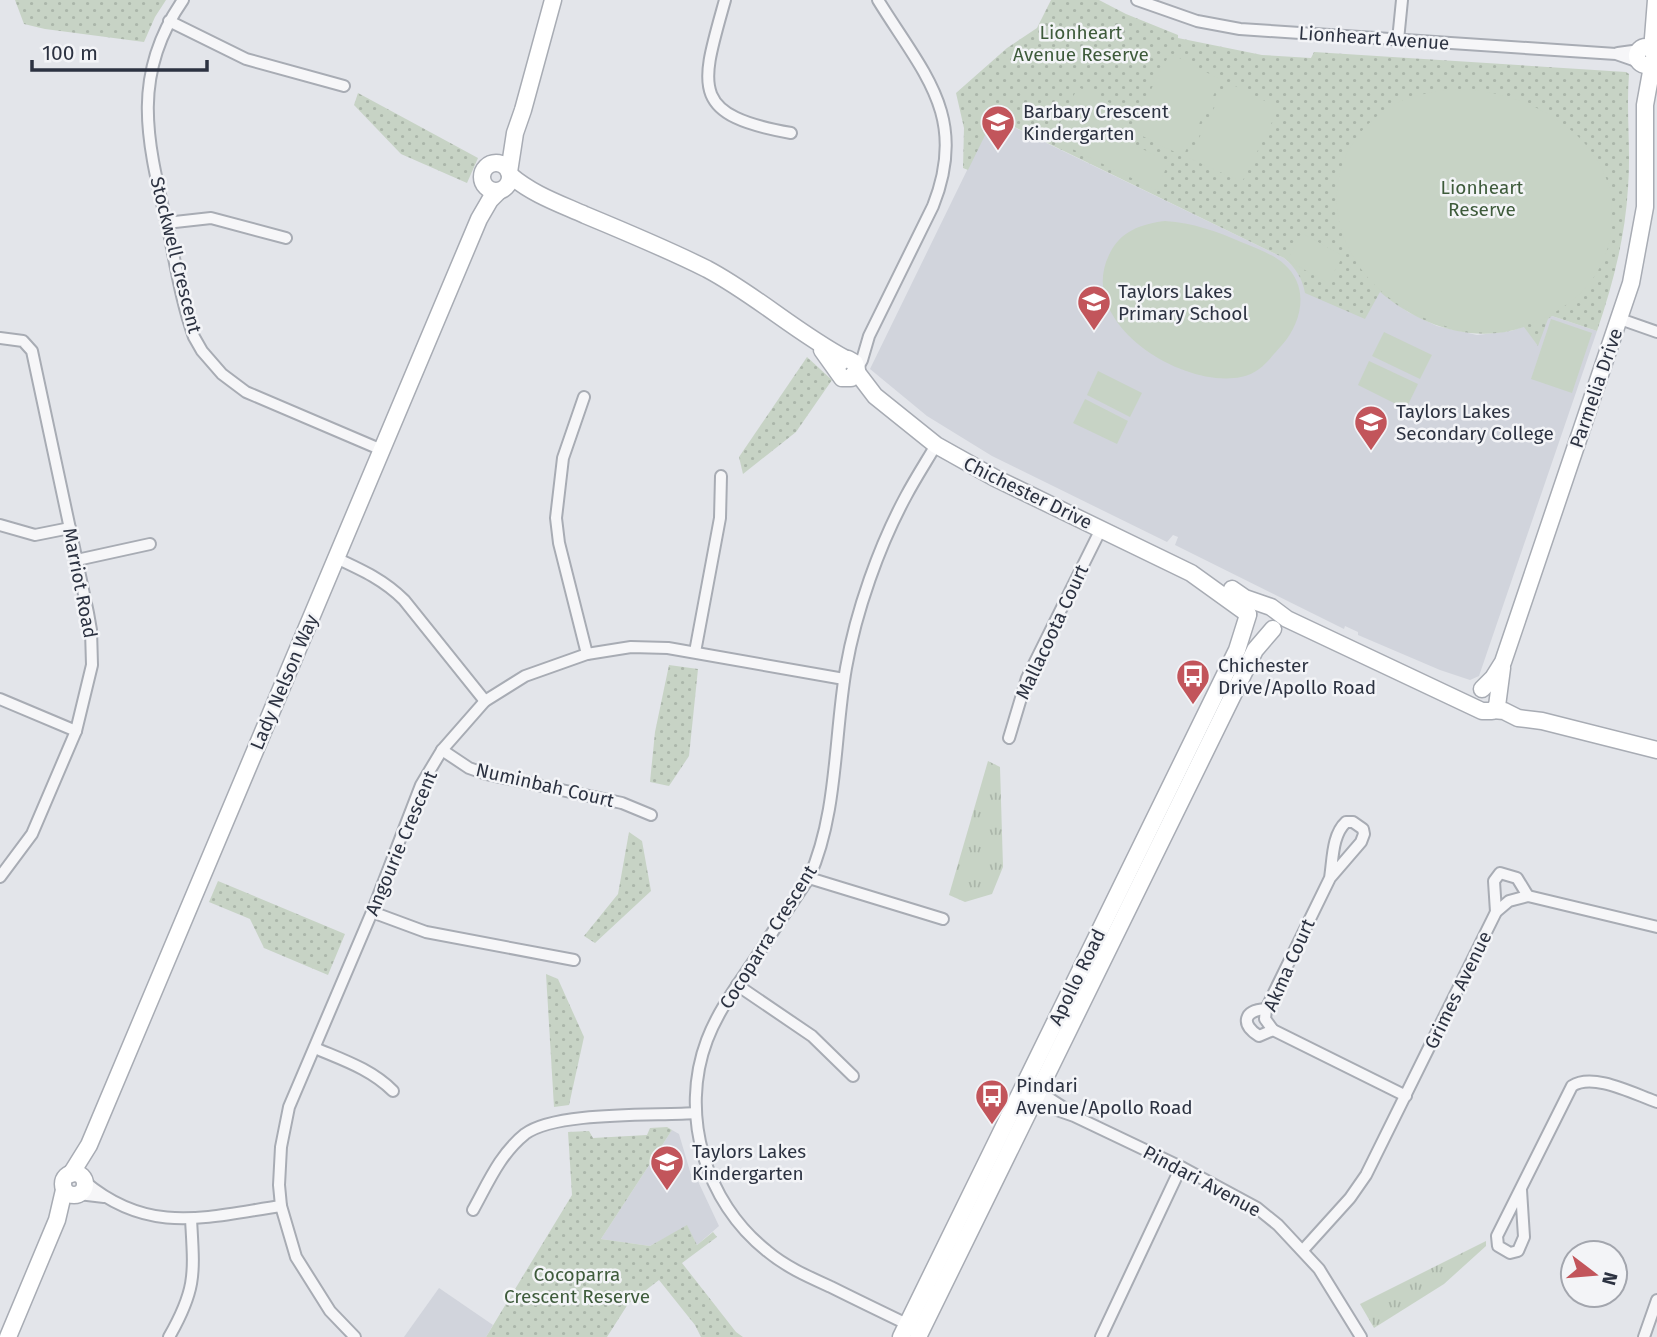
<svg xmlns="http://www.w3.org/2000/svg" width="1657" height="1337" font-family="'Fira Sans',sans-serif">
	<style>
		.built { fill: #d1d4dc }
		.grass { fill: url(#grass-tufts) }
		.park { fill: url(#park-dots) }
		.pitch { fill: #c7d3c5 }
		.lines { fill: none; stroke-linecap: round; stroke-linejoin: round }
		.street-casing { stroke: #a8acb4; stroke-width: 14 }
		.secondary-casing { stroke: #a8acb4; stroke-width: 19 }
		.street { stroke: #f6f6f8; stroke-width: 10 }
		.secondary { stroke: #fff; stroke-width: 16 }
		.labels { text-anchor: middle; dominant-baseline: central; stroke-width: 5; stroke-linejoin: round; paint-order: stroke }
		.park-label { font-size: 19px; fill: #3e5b3b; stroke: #f3f4f7 }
		.street-label { font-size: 19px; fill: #2c3241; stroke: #f3f4f7 }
		.poi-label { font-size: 19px; fill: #2c3241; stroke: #f3f4f7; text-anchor: start }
	</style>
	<defs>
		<pattern id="grass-tufts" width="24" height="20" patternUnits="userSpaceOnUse" patternTransform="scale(1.75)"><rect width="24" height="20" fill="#c7d3c5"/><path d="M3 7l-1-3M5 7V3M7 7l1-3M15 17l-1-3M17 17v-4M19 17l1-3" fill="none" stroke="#abb6aa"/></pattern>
		<pattern id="park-dots" width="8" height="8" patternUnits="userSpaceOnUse" patternTransform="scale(1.75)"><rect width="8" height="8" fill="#c7d3c5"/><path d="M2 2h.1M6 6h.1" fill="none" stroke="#abb6aa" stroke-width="1.8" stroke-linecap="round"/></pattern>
	</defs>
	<rect width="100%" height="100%" fill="#e3e5ea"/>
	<g class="built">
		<path d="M 993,117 L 1284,258 L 1296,269 L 1302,281 L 1380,291 L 1408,312 L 1437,326 L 1477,335 L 1511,331 L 1552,316 L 1597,331 L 1479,676 L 1470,680 L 1440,670 L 1358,635 L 1358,632 L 1345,626 L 1344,629 L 1175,545 L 1178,537 L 1173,535 L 1167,542 L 992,456 L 927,416 L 870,369 Z"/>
		<path d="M 672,1130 L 679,1134 L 692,1178 L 696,1177 L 719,1226 L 697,1245 L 687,1226 L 650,1246 L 601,1239 Z"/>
		<path d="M 439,1288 L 493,1325 L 486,1337 L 404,1337 Z"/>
	</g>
	<g class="grass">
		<path d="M 988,761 L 1000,767 L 1003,867 L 992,894 L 965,902 L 949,895 Z"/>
		<path d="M 1486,1241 L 1486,1246 L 1444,1284 L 1374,1328 L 1360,1304 Z"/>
	</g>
	<g class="park">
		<path d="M 15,0 L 166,0 L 155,17 L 144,42 L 45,29 L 24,24 Z"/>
		<path d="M 1051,0 L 1099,0 L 1126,14 L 1178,35 L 1178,38 L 1262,55 L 1311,58 L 1314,52 L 1626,72 L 1629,74 C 1626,112 1631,150 1628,188 C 1625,238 1613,284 1597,331 L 1552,316 L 1548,319 L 1538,346 L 1524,327 C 1473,345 1419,325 1380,292 L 1365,319 L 1305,293 C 1302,278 1296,268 1284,258 L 994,117 L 968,170 L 963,168 L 964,128 L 956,93 L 1007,48 L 1037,28 Z"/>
		<path d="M 358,93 L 478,158 L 467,183 L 401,154 L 354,105 Z"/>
		<path d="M 807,357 L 832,380 L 796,432 L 743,474 L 739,457 Z"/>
		<path d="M 669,665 L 698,669 L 689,756 L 669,786 L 650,782 L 655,732 Z"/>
		<path d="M 629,832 L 642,841 L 651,891 L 595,943 L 584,936 L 618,894 Z"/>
		<path d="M 218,881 L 345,934 L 328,975 L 264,948 L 250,919 L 209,902 Z"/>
		<path d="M 546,974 L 558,979 L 584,1037 L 569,1105 L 554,1107 Z"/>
		<path d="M 667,1127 L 672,1130 L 601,1239 L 650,1246 L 687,1225 L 697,1245 L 713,1232 L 717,1237 L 682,1263 L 736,1332 L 743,1337 L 701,1337 L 695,1325 L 659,1280 L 628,1304 L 607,1337 L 486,1337 L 572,1195 L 568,1132 L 589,1131 L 593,1138 L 647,1135 L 650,1128 Z"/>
	</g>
	<g class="pitch">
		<path d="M 1170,53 L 1221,80 L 1183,156 L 1130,130 Z"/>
		<path d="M 1227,82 L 1279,108 L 1242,182 L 1189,158 Z"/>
		<path d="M 1078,87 L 1130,113 L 1118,137 L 1169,162 L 1156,190 L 1052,139 Z"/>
		<path d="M 1450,89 C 1512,88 1586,119 1608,183 C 1612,194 1612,208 1612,219 C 1611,282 1562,319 1504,331 C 1476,336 1448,329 1422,317 C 1400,307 1379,292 1364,273 C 1316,212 1333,133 1403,100 C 1418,94 1434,92 1450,89 Z"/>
		<path d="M 1165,221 C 1193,223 1216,231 1241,242 C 1255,248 1273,254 1284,264 C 1310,287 1302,322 1282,345 C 1269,359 1261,373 1241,377 C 1182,389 1076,323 1109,255 C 1120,231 1141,224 1165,221 Z"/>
		<path d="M 1302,233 L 1343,256 L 1328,283 L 1287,260 Z"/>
		<path d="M 1551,319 L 1592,333 L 1572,393 L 1531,379 Z"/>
		<path d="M 1384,332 L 1432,355 L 1420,379 L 1372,356 Z"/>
		<path d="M 1369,361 L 1418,384 L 1406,409 L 1358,385 Z"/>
		<path d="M 1098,371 L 1142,393 L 1130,417 L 1087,395 Z"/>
		<path d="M 1085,399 L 1128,421 L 1117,444 L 1073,423 Z"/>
	</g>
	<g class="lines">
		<g class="street-casing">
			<g id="street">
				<path d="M 183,0 C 128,79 149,147 169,233 C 176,267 182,304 194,337 L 202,351 L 222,374 L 246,392 L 382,450"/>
				<path d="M 725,0 C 701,86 688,115 791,133"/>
				<path d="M 1137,0 L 1197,21 L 1240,29 L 1616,54 L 1639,62"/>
				<path d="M 169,21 L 246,59 L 344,86"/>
				<path d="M 1398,40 L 1402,0"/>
				<path d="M 1618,53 L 1640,50"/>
				<path d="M 166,223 L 211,218 L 286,238"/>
				<path d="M 1620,319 L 1657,332"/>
				<path d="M 0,338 L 23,341 L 32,351 L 88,613 L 91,630 L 92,665 L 76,731 L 32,834 L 0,877"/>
				<path d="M 857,369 L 862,360 L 869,336 L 933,206 C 969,116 923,73 878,0"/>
				<path d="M 584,397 L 563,458 L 556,518 L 559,543 L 587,654"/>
				<path d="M 0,525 L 35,535 L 70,528"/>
				<path d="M 336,558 C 362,570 384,580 404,600 L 485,701"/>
				<path d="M 77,560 L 150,544"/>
				<path d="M 695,652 L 720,518 L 721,476"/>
				<path d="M 0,699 L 76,731"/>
				<path d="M 1009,738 L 1027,678 L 1101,529"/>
				<path d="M 442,750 L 469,768 L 486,774 L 622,803 L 651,815"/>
				<path d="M 809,878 L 943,919"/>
				<path d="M 1330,878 C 1333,859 1332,835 1346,822 L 1353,822 L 1363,829 L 1364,834 L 1361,842 L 1330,878 L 1266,1009 L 1265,1019 L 1273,1030 L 1406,1096"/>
				<path d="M 372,912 L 426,932 L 574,960"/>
				<path d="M 1496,912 L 1494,881 L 1500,873 L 1517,878 L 1528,896"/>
				<path d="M 737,985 L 812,1036 L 853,1076"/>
				<path d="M 1266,1009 C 1244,1010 1240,1024 1259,1036 L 1273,1030"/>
				<path d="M 315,1048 C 343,1060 371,1069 393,1091"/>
				<path d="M 1033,1088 L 1064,1108"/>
				<path d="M 1028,1100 L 1074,1116 L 1181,1167 L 1257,1208 L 1278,1225 L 1319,1269 L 1361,1337"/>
				<path d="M 84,1181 C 149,1236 206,1217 281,1206"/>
				<path d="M 1521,1190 L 1524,1237 L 1518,1251 L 1510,1253 L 1498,1246 L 1497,1236 L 1572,1086 C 1593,1072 1634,1094 1657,1102"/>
				<path d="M 79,1194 L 104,1197"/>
				<path d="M 473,1210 C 488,1183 500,1154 525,1134 C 556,1111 654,1116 696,1113"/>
				<path d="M 1303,1250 L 1350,1198 L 1366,1175 L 1496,912 L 1509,901 L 1528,896 L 1657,927"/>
				<path d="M 913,1327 C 886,1314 859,1301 831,1287 C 809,1277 786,1267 767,1251 C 705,1202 679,1114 707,1040 C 718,1011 736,987 753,962 C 771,934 790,906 809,878 C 838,813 834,737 846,668 C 856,611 879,546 906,496 C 915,479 926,462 936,445"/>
				<path d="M 169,1337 C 197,1288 194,1273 191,1219"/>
				<path d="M 355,1337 L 330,1311 L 296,1257 L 281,1206 L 279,1185 L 281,1147 L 289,1107 L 372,912 L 421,785 L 442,750 L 485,701 L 525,676 L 587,654 L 631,647 L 668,648 L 844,679"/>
				<path d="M 1101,1337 L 1181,1167"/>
				<path d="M 1644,1337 L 1657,1300"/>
			</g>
		</g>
		<g class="secondary-casing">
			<g id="secondary">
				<circle cx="1646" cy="56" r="9"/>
				<path d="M 1652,51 L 1656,0"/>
				<circle cx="496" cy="177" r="14"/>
				<path d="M 509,172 L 515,133 L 523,110 L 553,0"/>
				<path d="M 510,175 C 532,194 558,203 585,215 C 626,232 667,249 707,269 C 756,295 797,333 846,359"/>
				<path d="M 822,350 L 842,378 L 851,378 L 857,369 L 855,363 L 848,359 L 840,361 L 837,369"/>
				<path d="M 856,371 L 875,396 L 936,445 L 995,478 L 1191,573 L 1248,614"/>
				<path d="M 1232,589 L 1245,598 L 1271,607 L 1287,619 L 1482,711 L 1492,711 L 1497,706 L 1502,668"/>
				<path d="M 1482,689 L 1493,678 L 1503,662 L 1631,283 L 1645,207 L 1645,105 L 1653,61"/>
				<path d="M 1493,710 L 1504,711 L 1518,718 L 1542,721 L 1657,750"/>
				<circle cx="74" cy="1184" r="11"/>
				<path d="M 71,1174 L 89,1145 L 479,219 L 490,200 L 499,191"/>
				<path d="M 8,1337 L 57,1220 L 64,1190"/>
				<path d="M 901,1337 L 1237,650 L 1248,615"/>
				<path d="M 918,1337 L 1255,650 L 1273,629"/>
			</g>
		</g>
		<use href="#street" class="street"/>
		<use href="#secondary" class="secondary"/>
	</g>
	<defs>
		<g id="school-pin" transform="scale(1.75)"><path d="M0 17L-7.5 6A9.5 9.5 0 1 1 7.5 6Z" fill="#c2555b" stroke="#f3f4f7"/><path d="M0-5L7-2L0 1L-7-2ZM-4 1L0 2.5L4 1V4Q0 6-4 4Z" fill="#fff"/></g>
		<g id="bus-pin" transform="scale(1.75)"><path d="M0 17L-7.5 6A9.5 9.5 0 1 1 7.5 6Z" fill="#c2555b" stroke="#f3f4f7"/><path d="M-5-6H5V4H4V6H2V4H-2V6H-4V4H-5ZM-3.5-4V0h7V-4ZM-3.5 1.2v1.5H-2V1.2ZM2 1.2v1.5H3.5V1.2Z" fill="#fff"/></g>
	</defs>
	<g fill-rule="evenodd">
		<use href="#school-pin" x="998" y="122"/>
		<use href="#school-pin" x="1094" y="302"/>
		<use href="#school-pin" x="1371" y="422"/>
		<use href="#bus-pin" x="1193" y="676"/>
		<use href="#bus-pin" x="992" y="1096"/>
		<use href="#school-pin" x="667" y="1162"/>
	</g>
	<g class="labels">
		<g class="park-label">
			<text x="1081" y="32">Lionheart<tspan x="1081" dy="22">Avenue Reserve</tspan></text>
			<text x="1482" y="187">Lionheart<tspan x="1482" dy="22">Reserve</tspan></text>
			<text x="577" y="1274">Cocoparra<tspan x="577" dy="22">Crescent Reserve</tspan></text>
		</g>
		<g class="street-label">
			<text transform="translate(1374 38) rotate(4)">Lionheart Avenue</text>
			<text transform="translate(176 255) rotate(76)">Stockwell Crescent</text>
			<text transform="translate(1596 388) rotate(-71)">Parmelia Drive</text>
			<text transform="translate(1028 493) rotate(26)">Chichester Drive</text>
			<text transform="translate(80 583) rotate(79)">Marriot Road</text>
			<text transform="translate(1052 632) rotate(-65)">Mallacoota Court</text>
			<text transform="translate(284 682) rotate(-67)">Lady Nelson Way</text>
			<text transform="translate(545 785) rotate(13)">Numinbah Court</text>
			<text transform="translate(401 843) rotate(-67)">Angourie Crescent</text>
			<text transform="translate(768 937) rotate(-58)">Cocoparra Crescent</text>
			<text transform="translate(1289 965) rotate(-66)">Akma Court</text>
			<text transform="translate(1077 977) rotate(-64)">Apollo Road</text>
			<text transform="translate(1458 990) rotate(-64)">Grimes Avenue</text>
			<text transform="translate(1202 1181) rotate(28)">Pindari Avenue</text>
		</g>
		<g class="poi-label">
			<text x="1023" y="111">Barbary Crescent<tspan x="1023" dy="22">Kindergarten</tspan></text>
			<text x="1118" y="291">Taylors Lakes<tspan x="1118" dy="22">Primary School</tspan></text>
			<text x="1396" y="411">Taylors Lakes<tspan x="1396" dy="22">Secondary College</tspan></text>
			<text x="1218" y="665">Chichester<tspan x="1218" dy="22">Drive/Apollo Road</tspan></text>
			<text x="1016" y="1085">Pindari<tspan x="1016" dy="22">Avenue/Apollo Road</tspan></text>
			<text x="692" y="1151">Taylors Lakes<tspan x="692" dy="22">Kindergarten</tspan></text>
		</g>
	</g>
	<g transform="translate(1594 1274) rotate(106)"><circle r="33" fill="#f3f4f7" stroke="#a3a6ae" stroke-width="2"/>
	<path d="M0-5L12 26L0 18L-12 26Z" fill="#c2555b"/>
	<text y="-10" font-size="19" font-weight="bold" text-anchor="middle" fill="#2c3241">N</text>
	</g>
	<path d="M32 60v10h175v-10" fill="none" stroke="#2c3241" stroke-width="3.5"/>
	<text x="42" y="60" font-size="21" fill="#2c3241" stroke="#f3f4f7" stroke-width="5" paint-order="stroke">100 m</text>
</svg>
